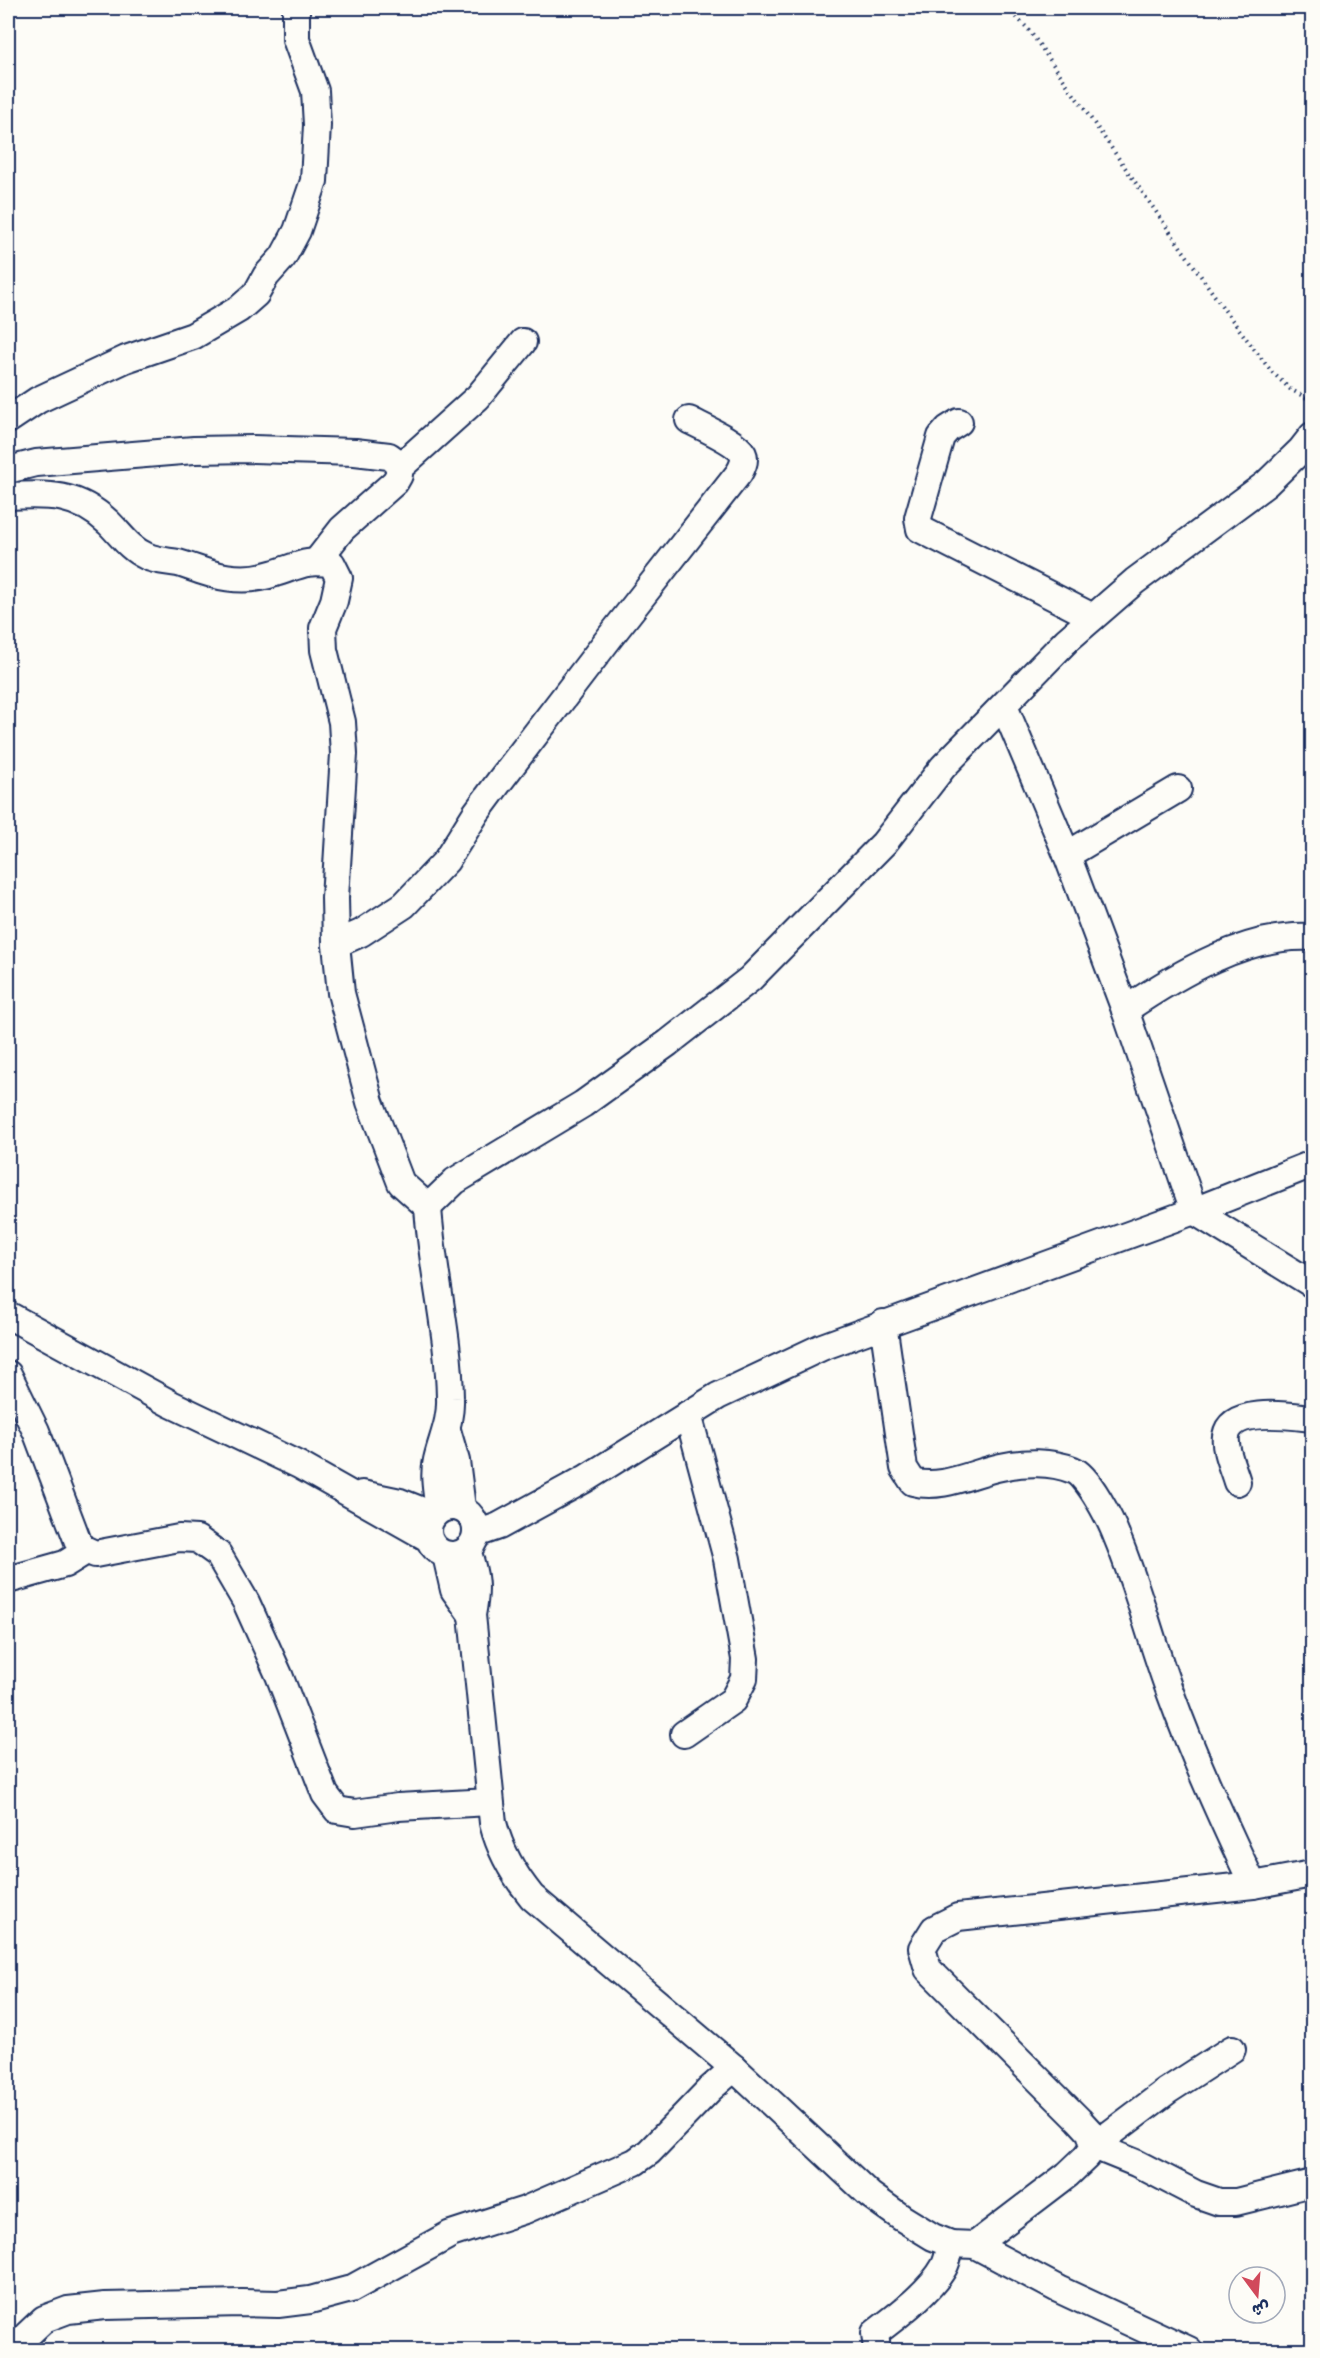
<svg xmlns="http://www.w3.org/2000/svg" width="1320" height="2358" font-family="Delius,'Playpen Sans Arabic',sans-serif">
	<style>
		.lines { fill: none; stroke-linecap: round; stroke-linejoin: round }
		.minor-casing { stroke: #1b2f5e; stroke-width: 30 }
		.path { stroke: #1b2f5e; stroke-width: 4; stroke-dasharray: 1.5 4.5; stroke-linecap: butt }
		.minor { stroke: #fdfcf7; stroke-width: 26 }
	</style>
	<rect width="100%" height="100%" fill="#fdfcf7"/>
	<filter id="ink" filterUnits="userSpaceOnUse"><feTurbulence type="fractalNoise" baseFrequency=".0167" numOctaves="2"/><feDisplacementMap in="SourceGraphic" scale="12" xChannelSelector="R" yChannelSelector="G"/><feConvolveMatrix kernelMatrix="1 2 1 2 8 2 1 2 1" color-interpolation-filters="sRGB"/></filter>
	<g filter="url(#ink)">
		<g class="lines">
			<g class="minor-casing">
				<g id="minor">
					<path d="M 8,420 L 38,400 L 126,359 L 193,336 L 239,309 L 256,294 L 266,276 L 283,257 L 297,231 L 314,181 L 317,125 L 315,91 L 296,39 L 296,8"/>
					<path d="M 959,422 L 948,429 L 941,437 L 918,518 L 920,529 L 1093,617"/>
					<path d="M 399,468 L 478,397 L 523,342"/>
					<path d="M 8,470 L 36,463 L 194,450 L 253,449 L 355,452 L 389,456 L 396,461 L 399,468 L 399,475 L 395,482 L 342,529 L 317,561"/>
					<path d="M 8,496 C 49,494 77,493 109,523 C 121,535 130,549 146,556 C 156,561 168,561 178,563 C 189,566 201,571 212,574 C 233,580 255,580 275,573 C 298,566 307,559 332,564 L 339,578 L 334,601 L 323,628 L 324,650 L 342,722 L 344,754 L 335,898 L 336,944 L 341,993 L 370,1102 L 401,1183 L 428,1207 C 432,1271 449,1333 450,1398 C 451,1422 442,1438 437,1460 C 433,1476 437,1494 439,1510"/>
					<path d="M 1004,706 L 1067,855 L 1125,1010 L 1194,1211 L 1312,1284"/>
					<path d="M 1067,855 L 1178,789"/>
					<path d="M 336,944 L 361,933 L 404,905 L 446,861 L 476,813 L 499,782 L 610,637 L 739,473 C 742,468 746,460 743,454 C 737,442 702,427 689,420"/>
					<path d="M 1125,1010 C 1178,974 1247,933 1312,937"/>
					<path d="M 428,1207 L 455,1181 L 583,1104 L 668,1043 L 750,979 L 884,843 L 943,767 L 1067,640 L 1135,581 L 1266,484 L 1301,450 L 1312,436"/>
					<path d="M 8,1315 L 171,1404 L 299,1465 L 428,1538"/>
					<path d="M 883,1323 L 904,1468 L 913,1482 C 942,1490 972,1473 1001,1467 C 1023,1462 1051,1461 1073,1470 C 1088,1475 1111,1521 1117,1537 C 1138,1587 1151,1641 1170,1692 C 1194,1758 1223,1821 1253,1885"/>
					<path d="M 8,1374 L 36,1431 L 80,1547 L 95,1554 L 179,1538 L 197,1539 L 218,1554 L 246,1602 L 279,1675 L 325,1794 L 337,1810 L 355,1813 L 398,1807 L 490,1802"/>
					<path d="M 447,1430 L 456,1461 L 462,1508"/>
					<path d="M 1237,1482 C 1233,1468 1224,1450 1226,1436 C 1231,1406 1292,1416 1312,1418"/>
					<path d="M 362,1494 L 400,1502 L 433,1515"/>
					<circle cx="452" cy="1531" r="24"/>
					<path d="M 476,1534 L 499,1526 L 585,1479 L 718,1396 L 822,1347 L 1194,1211 L 1312,1164"/>
					<path d="M 467,1550 C 476,1576 477,1589 472,1615 L 493,1823 C 500,1851 513,1874 532,1897 L 734,2068 L 870,2195 L 902,2218 L 933,2237 L 951,2244 L 975,2245 L 1058,2289 L 1189,2350"/>
					<path d="M 446,1555 L 454,1590 L 472,1615"/>
					<path d="M 8,1580 L 65,1564 L 86,1551"/>
					<path d="M 684,1734 L 733,1700 L 744,1679 L 745,1659 L 727,1559 L 688,1414"/>
					<path d="M 1094,2146 L 1090,2132 L 1079,2120 L 928,1969 L 922,1948 L 934,1929 L 958,1917 L 1253,1885 L 1312,1874"/>
					<path d="M 1094,2146 L 1136,2163 L 1196,2194 L 1219,2202 L 1236,2202 L 1312,2183"/>
					<path d="M 975,2245 L 1067,2175 L 1087,2156 L 1094,2146 L 1167,2091 L 1232,2049"/>
					<path d="M 18,2350 L 27,2335 L 44,2319 L 68,2310 L 105,2306 L 242,2303 L 278,2304 L 310,2300 L 351,2289 L 451,2234 L 525,2210 L 635,2162 L 649,2152 L 710,2089 L 734,2068"/>
					<path d="M 877,2350 L 875,2333 C 897,2316 931,2291 944,2267 C 948,2260 949,2251 951,2244"/>
				</g>
			</g>
			<path class="path" d="M 1008,8 L 1029,30 L 1226,312 L 1271,371 L 1290,389 L 1312,401"/>
			<use href="#minor" class="minor"/>
		</g>
	</g>
	<rect width="1320" height="2358" fill="none" stroke="#fdfcf7" stroke-width="30"/>
	<rect x="15" y="15" width="1290" height="2328" fill="none" stroke="#1b2f5e" stroke-width="2" filter="url(#ink)"/>
	<g transform="translate(1257 2295) rotate(164)"><circle r="28" fill="#fdfcf7" stroke="#a3aaba" stroke-width="1.5"/>
	<path d="M0-4.5L10 22L0 15L-10 22Z" fill="#d1495b"/>
	<text y="-9" font-size="16" font-weight="bold" text-anchor="middle" fill="#1b2f5e">ش</text>
	</g>
</svg>
